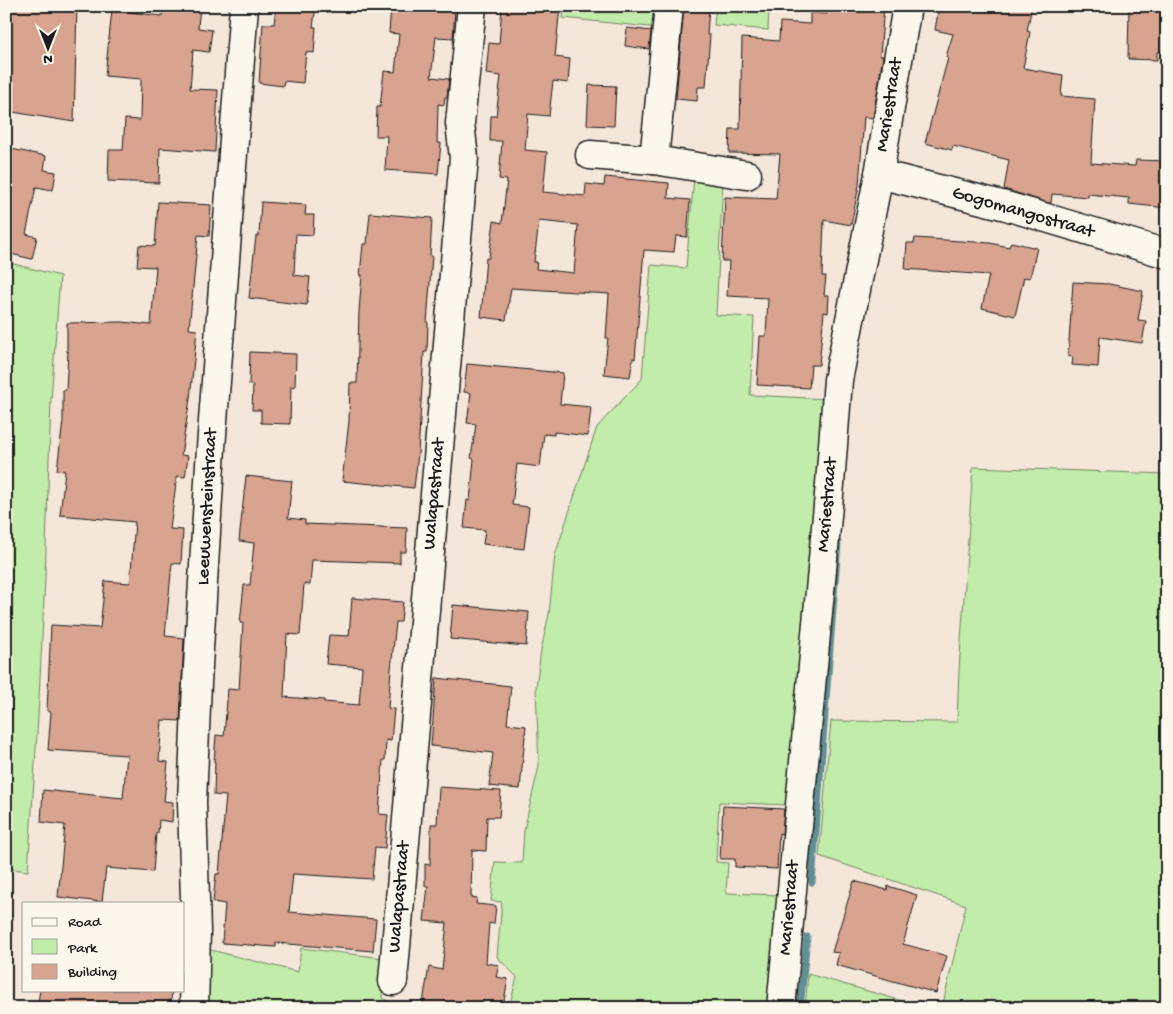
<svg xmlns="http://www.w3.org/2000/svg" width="1173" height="1014" font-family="'Gochi Hand',sans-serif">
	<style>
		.green { fill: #c2eca9; stroke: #6f8462 }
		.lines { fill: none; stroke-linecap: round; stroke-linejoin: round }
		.stream { stroke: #609093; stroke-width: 7 }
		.building { fill: #d8a38f; stroke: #1c1c1c; fill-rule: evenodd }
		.minor-casing { stroke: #1c1c1c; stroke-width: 31 }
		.minor { stroke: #fbf7ec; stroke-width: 28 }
		.labels { text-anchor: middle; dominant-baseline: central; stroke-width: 5; stroke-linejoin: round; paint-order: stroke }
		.street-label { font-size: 19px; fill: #1c1c1c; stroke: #fbf7ec }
	</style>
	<rect width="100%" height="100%" fill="#f4e6d9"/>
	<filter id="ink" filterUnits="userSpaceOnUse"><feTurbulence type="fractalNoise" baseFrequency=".02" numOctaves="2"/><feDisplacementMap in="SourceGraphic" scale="10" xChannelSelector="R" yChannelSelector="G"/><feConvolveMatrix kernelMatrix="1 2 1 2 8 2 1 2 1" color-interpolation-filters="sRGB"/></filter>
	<g filter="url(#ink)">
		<g class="green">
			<path d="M 564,6 L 661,6 L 659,28 L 563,18 Z"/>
			<path d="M 716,6 L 769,6 L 768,30 L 714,25 Z"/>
			<path d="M 694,176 L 723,180 L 716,315 L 754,317 L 750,395 L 826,399 L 786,805 L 719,802 L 716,862 L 728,863 L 726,893 L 779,895 L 768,1008 L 579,1008 L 552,1004 L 549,1008 L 509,1008 L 517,977 L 497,957 L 502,902 L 491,901 L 495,862 L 522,863 L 524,830 L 539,766 L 536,687 L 541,650 L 549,614 L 555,555 L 597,427 L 642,379 L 651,265 L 686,268 Z"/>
			<path d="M 6,262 L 60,276 L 51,400 L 45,578 L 38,718 L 28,871 L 6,868 Z"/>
			<path d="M 973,467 L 1167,474 L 1167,1008 L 942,1008 L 966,905 L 819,856 L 831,721 L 957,722 L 959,670 Z"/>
			<path d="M 301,948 L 384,958 L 382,998 L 402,1008 L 205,1008 L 207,949 L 298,972 Z"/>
			<path d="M 808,974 L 927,1008 L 805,1008 Z"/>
		</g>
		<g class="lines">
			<g class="stream">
				<path d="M 812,882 L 838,543"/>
				<path d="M 800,1008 L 807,937"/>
			</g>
		</g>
		<g class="building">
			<path d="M 6,6 L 77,6 L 74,122 L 6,111 Z"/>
			<path d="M 163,6 L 200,6 L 198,28 L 212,30 L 209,52 L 193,50 L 190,89 L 218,90 L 215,152 L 160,148 L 159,183 L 108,181 L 109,150 L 123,150 L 125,119 L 140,120 L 141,79 L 105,76 L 112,10 L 162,16 Z"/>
			<path d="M 276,6 L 316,6 L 313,27 L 316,27 L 314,53 L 306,52 L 303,83 L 284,81 L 283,86 L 259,83 L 263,24 L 274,24 Z"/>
			<path d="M 391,6 L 425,6 L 424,8 L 455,10 L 453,38 L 436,37 L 431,77 L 449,79 L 447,97 L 445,97 L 444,105 L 438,104 L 437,143 L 441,143 L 438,174 L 385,170 L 387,136 L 376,136 L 377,107 L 380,107 L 384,71 L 395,72 L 399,34 L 389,33 Z"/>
			<path d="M 502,6 L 560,6 L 555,57 L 570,59 L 568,83 L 553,81 L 549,116 L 528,114 L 525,150 L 547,152 L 543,192 L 585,196 L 586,184 L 604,186 L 605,177 L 669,183 L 668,198 L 690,200 L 687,237 L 676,236 L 674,252 L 644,250 L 635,359 L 633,358 L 630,377 L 604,374 L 608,338 L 606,338 L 609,294 L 511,288 L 506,320 L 481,317 L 486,258 L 489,258 L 494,221 L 502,223 L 507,180 L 499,179 L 502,141 L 490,141 L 491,116 L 496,116 L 501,76 L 486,74 L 489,43 L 499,44 ZM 539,221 L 578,225 L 574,273 L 536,269 L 537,262 L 534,262 Z"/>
			<path d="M 684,6 L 709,6 L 707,35 L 710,35 L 706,87 L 698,87 L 697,101 L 676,99 Z"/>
			<path d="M 828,6 L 884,6 L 880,56 L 883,56 L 873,118 L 864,117 L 859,185 L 851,225 L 824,220 L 822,276 L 826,276 L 824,295 L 829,295 L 828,313 L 824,312 L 819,365 L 811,365 L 809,388 L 757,385 L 760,336 L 766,336 L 768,298 L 727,296 L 729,261 L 722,261 L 725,197 L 776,199 L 780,154 L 729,153 L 730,129 L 740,129 L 742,38 L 779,41 L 780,22 L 810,24 L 810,13 L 827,14 Z"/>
			<path d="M 939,6 L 1032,6 L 1027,31 L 1030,32 L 1023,68 L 1063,75 L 1061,96 L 1095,99 L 1091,163 L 1135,166 L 1136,160 L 1167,161 L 1167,208 L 1129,204 L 1129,198 L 1088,194 L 1088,197 L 1052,194 L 1051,203 L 1049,203 L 1004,189 L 1009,160 L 953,146 L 952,150 L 925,143 L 948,58 L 946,57 L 953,34 L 935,30 Z"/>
			<path d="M 1129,6 L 1167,6 L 1167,52 L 1157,52 L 1157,60 L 1128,59 Z"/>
			<path d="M 627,28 L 651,31 L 649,49 L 625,46 Z"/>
			<path d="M 589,85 L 616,86 L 614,126 L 587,125 Z"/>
			<path d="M 6,148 L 46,156 L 44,170 L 56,172 L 53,190 L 36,187 L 26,234 L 37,237 L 32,259 L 6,253 Z"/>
			<path d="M 158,202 L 211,205 L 209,236 L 198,235 L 189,329 L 197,330 L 190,399 L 181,455 L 188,456 L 185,477 L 177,476 L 170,529 L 183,530 L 181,564 L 172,563 L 165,636 L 184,638 L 180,721 L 162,720 L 159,761 L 168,762 L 164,801 L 173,802 L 172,822 L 159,820 L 158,833 L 156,833 L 153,872 L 106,868 L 102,902 L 58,897 L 65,825 L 41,822 L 43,790 L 123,798 L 127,755 L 48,750 L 51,712 L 47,711 L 51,625 L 100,628 L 105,581 L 130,583 L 135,522 L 60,515 L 65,471 L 57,470 L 63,421 L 63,390 L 66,390 L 68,352 L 67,352 L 67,323 L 122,322 L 151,325 L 156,267 L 137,266 L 139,245 L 155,246 Z"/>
			<path d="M 261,202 L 306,205 L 305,215 L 314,215 L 313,235 L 296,234 L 294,275 L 310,277 L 307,305 L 249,298 L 256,236 L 259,236 Z"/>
			<path d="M 370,213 L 432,218 L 430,256 L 432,256 L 427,323 L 428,323 L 427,352 L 424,352 L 418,454 L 414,488 L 342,481 L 349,421 L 350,383 L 357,383 L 359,311 L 362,275 L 360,275 L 363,244 L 367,244 Z"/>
			<path d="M 915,238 L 990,243 L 1009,247 L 1011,242 L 1037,248 L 1030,278 L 1024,277 L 1015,316 L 982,308 L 989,275 L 905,269 L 907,243 L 914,243 Z"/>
			<path d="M 1073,282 L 1109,284 L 1143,291 L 1138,320 L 1146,321 L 1142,343 L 1100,337 L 1098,367 L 1072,365 L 1073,357 L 1068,356 Z"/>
			<path d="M 250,352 L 296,354 L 295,387 L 291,386 L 290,424 L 261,423 L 261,410 L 252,410 L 253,385 L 249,385 Z"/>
			<path d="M 467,364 L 563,373 L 560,404 L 591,407 L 588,436 L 554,432 L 554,435 L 544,434 L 540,467 L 517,464 L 512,505 L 529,507 L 524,549 L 483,544 L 485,530 L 464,528 L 467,500 L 470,501 L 474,459 L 471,458 L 476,424 L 467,423 L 471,393 L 464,392 Z"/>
			<path d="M 246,476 L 292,481 L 288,518 L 305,520 L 305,524 L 407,528 L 406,552 L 400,552 L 400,563 L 312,560 L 310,585 L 304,584 L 300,635 L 287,634 L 284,697 L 324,700 L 324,702 L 359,705 L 362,667 L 326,664 L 329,635 L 349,636 L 352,598 L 403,602 L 401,622 L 396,622 L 391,669 L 388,708 L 394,709 L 391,741 L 386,740 L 385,760 L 383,760 L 379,814 L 388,815 L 385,848 L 375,847 L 372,879 L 293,874 L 289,912 L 376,919 L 373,951 L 276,943 L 276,947 L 222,943 L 225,904 L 213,902 L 216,874 L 219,874 L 226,796 L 214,795 L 215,762 L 214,762 L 216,735 L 224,736 L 228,689 L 239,690 L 243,623 L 240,623 L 244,585 L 250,585 L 254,543 L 239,541 Z"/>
			<path d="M 453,605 L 529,612 L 526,646 L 450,639 Z"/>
			<path d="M 436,678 L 511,686 L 507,724 L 526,726 L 520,789 L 489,786 L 493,753 L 431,746 Z"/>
			<path d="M 439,787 L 501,791 L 499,817 L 487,817 L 486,851 L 472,850 L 471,897 L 477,898 L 476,904 L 496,906 L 494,924 L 489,923 L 486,963 L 499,965 L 496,977 L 508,979 L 503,1006 L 482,1003 L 481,1008 L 422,1008 L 429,967 L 442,970 L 447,923 L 424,921 L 428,886 L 425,886 L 425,864 L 430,865 L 431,824 L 437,824 Z"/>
			<path d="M 723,806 L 784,809 L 782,834 L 779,833 L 777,869 L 735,867 L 735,859 L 720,859 Z"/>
			<path d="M 854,881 L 887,890 L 888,886 L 917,895 L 903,944 L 947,956 L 936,993 L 836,965 L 839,953 L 832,952 Z"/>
			<path d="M 40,990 L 172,990 L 170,1008 L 155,1008 L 133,1004 L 133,1008 L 37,1008 Z"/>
		</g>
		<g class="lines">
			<g class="minor-casing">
				<g id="minor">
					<path d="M 590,155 L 654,160 L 747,175"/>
					<path d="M 654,160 L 669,6"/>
					<path d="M 879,174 L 1006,206 L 1167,254"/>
					<path d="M 393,981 L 464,158 L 460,123 L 472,6"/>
					<path d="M 194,1008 L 196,931 L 192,802 L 197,683 L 211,448 L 244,6"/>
					<path d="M 781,1008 L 830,484 L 838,380 L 879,174 L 907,6"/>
				</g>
			</g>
			<use href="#minor" class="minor"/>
		</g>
	</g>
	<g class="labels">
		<g class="street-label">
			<text transform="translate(890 105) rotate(-81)">Mariestraat</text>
			<text transform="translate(1023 213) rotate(16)">Gogomangostraat</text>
			<text transform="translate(435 494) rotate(-85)">Walapastraat</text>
			<text transform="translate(828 505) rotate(-85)">Mariestraat</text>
			<text transform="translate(208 507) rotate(-87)">Leeuwensteinstraat</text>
			<text transform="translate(400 897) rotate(-85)">Walapastraat</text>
			<text transform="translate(790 908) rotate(-85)">Mariestraat</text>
		</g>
	</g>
	<rect width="1173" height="1014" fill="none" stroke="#fbf7ec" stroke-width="25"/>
	<rect x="12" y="12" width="1148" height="989" fill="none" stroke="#1c1c1c" stroke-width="2" filter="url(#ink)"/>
	<rect x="22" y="902" width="162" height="90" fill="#fbf7ec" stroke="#a29f99"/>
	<rect x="32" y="918" width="25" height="8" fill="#fbf7ec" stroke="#a29f99"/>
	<text x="68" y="926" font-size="15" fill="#1c1c1c">Road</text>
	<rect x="32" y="939" width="25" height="15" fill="#c2eca9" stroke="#a29f99"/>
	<text x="68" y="952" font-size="15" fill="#1c1c1c">Park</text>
	<rect x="32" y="964" width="25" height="15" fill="#d8a38f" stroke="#a29f99"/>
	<text x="68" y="976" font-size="15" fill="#1c1c1c">Building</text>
	<g transform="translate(48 48) rotate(180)" stroke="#fbf7ec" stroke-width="4" paint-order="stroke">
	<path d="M0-4L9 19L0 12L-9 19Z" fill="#1c1c1c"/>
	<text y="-8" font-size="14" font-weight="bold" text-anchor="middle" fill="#1c1c1c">N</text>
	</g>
</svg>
